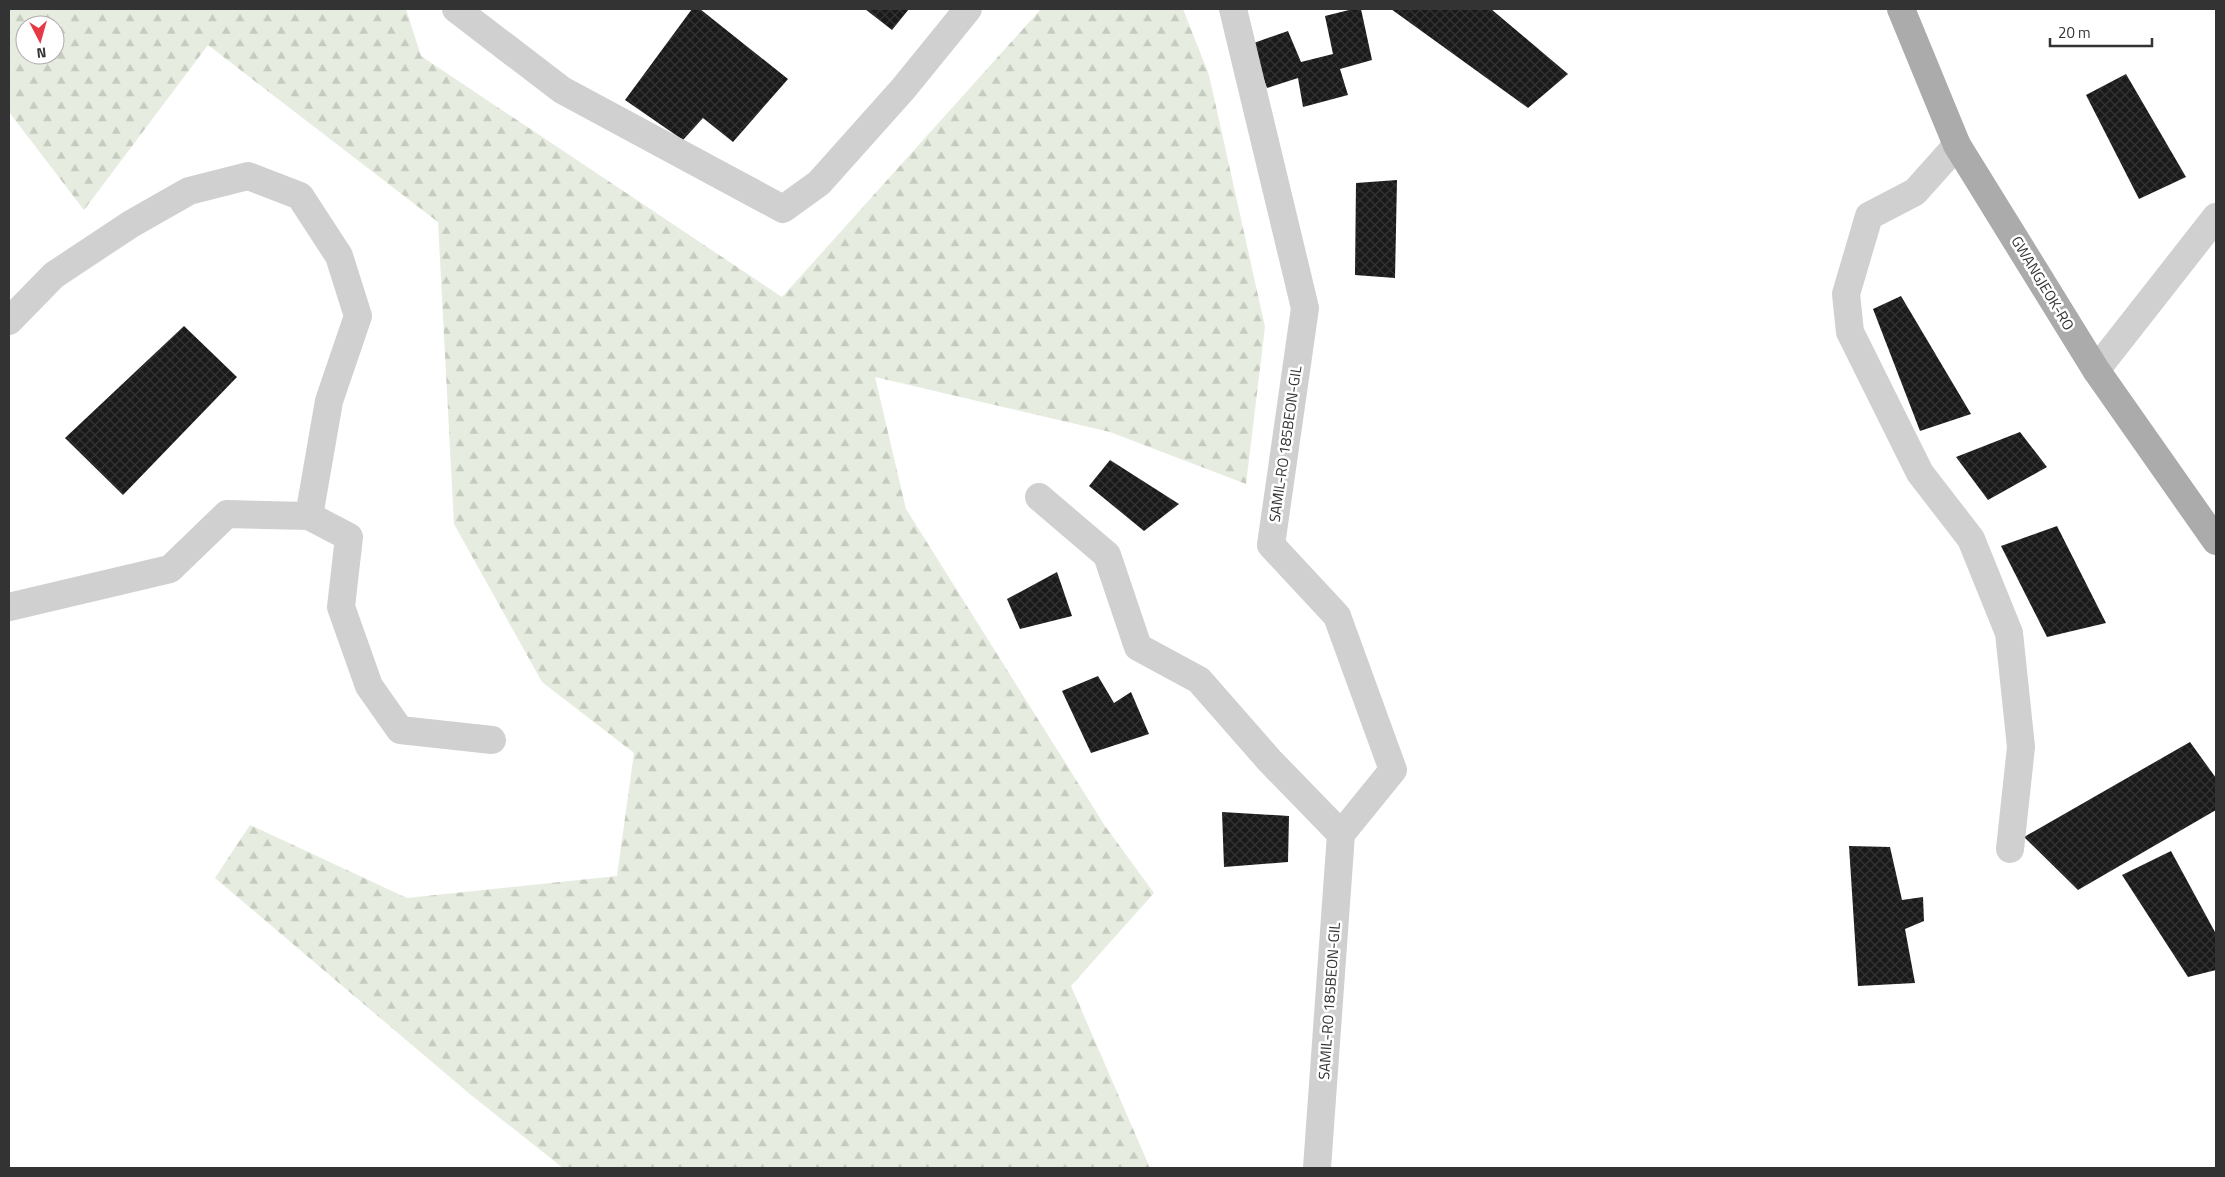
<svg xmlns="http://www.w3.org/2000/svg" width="2225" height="1177" font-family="'Titillium Web',sans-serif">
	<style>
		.forest { fill: url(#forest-firs); fill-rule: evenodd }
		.building { fill: url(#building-cross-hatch) }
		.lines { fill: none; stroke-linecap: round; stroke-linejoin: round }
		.minor { stroke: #d0d0d0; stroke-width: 28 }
		.major { stroke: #ababab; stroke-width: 28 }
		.labels { text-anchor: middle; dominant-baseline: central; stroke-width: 5; stroke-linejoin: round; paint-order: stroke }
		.street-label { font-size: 15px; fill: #333; stroke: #fff }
	</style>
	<defs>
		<pattern id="forest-firs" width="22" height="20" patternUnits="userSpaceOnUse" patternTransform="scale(1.25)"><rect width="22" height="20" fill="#e6ecdf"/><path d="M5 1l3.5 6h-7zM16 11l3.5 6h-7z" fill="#c6cbc0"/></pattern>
		<pattern id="building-cross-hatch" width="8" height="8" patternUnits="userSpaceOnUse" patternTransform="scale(1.25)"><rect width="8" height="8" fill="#1a1a1a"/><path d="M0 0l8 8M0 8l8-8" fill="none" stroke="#333"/></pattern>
	</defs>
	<rect width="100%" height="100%" fill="#fff"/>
	<path class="forest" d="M 9,9 L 406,9 L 421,56 L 782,297 L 1041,9 L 1183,9 L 1209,75 L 1265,327 L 1246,484 L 1110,432 L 875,377 L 906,509 L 1105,826 L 1154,893 L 1071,986 L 1150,1168 L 563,1168 L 471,1095 L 215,878 L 250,825 L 407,898 L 617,876 L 634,753 L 542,682 L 454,524 L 438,222 L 208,45 L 84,210 L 9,112 ZM 25,25 L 55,25 L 55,55 L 25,55 Z"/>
	<g class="building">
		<path d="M 692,9 L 700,9 L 788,79 L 733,142 L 703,118 L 683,140 L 625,100 Z"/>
		<path d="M 865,9 L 909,9 L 892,30 Z"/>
		<path d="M 1353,9 L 1361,9 L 1372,60 L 1340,69 L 1348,95 L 1303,107 L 1298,78 L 1267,88 L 1251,44 L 1288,31 L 1301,62 L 1333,54 L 1325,16 Z"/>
		<path d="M 1391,9 L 1491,9 L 1568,74 L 1528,108 Z"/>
		<path d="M 2126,74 L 2186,177 L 2139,199 L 2086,95 Z"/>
		<path d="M 1397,180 L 1395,278 L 1355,275 L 1356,183 Z"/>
		<path d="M 1901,296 L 1971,414 L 1920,431 L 1873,309 Z"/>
		<path d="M 184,326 L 237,377 L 123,495 L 65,438 Z"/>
		<path d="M 2020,432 L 2047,467 L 1988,500 L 1956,457 Z"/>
		<path d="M 1110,460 L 1179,504 L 1144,531 L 1089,486 Z"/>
		<path d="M 2057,526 L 2106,623 L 2047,637 L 2001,546 Z"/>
		<path d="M 1057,572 L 1072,616 L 1020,629 L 1007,599 Z"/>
		<path d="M 1098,676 L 1114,703 L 1131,692 L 1149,734 L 1091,753 L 1062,691 Z"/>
		<path d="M 2190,742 L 2216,778 L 2216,810 L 2078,890 L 2024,837 Z"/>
		<path d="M 1222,812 L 1289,816 L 1288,862 L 1224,867 Z"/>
		<path d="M 1849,846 L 1890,847 L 1902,900 L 1923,897 L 1924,921 L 1905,929 L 1915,983 L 1858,986 Z"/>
		<path d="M 2171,851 L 2216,934 L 2216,970 L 2188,977 L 2122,875 Z"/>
	</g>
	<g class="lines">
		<g class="minor">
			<path d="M 456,9 L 562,90 L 783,209 L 819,183 L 903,89 L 968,9"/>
			<path d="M 1233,9 L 1305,308 L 1271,545 L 1337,616 L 1393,770 L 1341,834 L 1317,1168"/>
			<path d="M 1957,145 L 1915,192 L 1869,216 L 1846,294 L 1850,332 L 1920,473 L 1971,539 L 2009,633 L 2021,747 L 2010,849"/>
			<path d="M 9,321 L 54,275 L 131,224 L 189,191 L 248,176 L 300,196 L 339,256 L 358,316 L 329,401 L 309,516"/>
			<path d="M 2096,370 L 2216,217"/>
			<path d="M 1039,497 L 1107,555 L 1138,647 L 1199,680 L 1270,761 L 1341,834"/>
			<path d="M 9,607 L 170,569 L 227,514 L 309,516 L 349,537 L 341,607 L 369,686 L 400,730 L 492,740"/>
		</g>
		<path class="major" d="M 1901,9 L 1957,145 L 2096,370 L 2216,541"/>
	</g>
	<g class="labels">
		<g class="street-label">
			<text transform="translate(2043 283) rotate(59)">GWANGJEOK-RO</text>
			<text transform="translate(1285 444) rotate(-82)">SAMIL-RO 185BEON-GIL</text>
			<text transform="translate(1329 1001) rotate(-86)">SAMIL-RO 185BEON-GIL</text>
		</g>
	</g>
	<rect width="2225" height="1177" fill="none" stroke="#333333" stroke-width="20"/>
	<g transform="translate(40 40) rotate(174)"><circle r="24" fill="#ffffff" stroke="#adadad"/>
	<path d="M0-4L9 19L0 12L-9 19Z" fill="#e63946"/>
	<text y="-8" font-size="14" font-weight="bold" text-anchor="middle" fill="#333333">N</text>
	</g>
	<path d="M2050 38v8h102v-8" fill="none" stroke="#333333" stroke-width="2.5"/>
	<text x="2058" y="38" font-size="15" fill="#333333" stroke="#ffffff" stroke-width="4" paint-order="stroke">20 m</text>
</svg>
